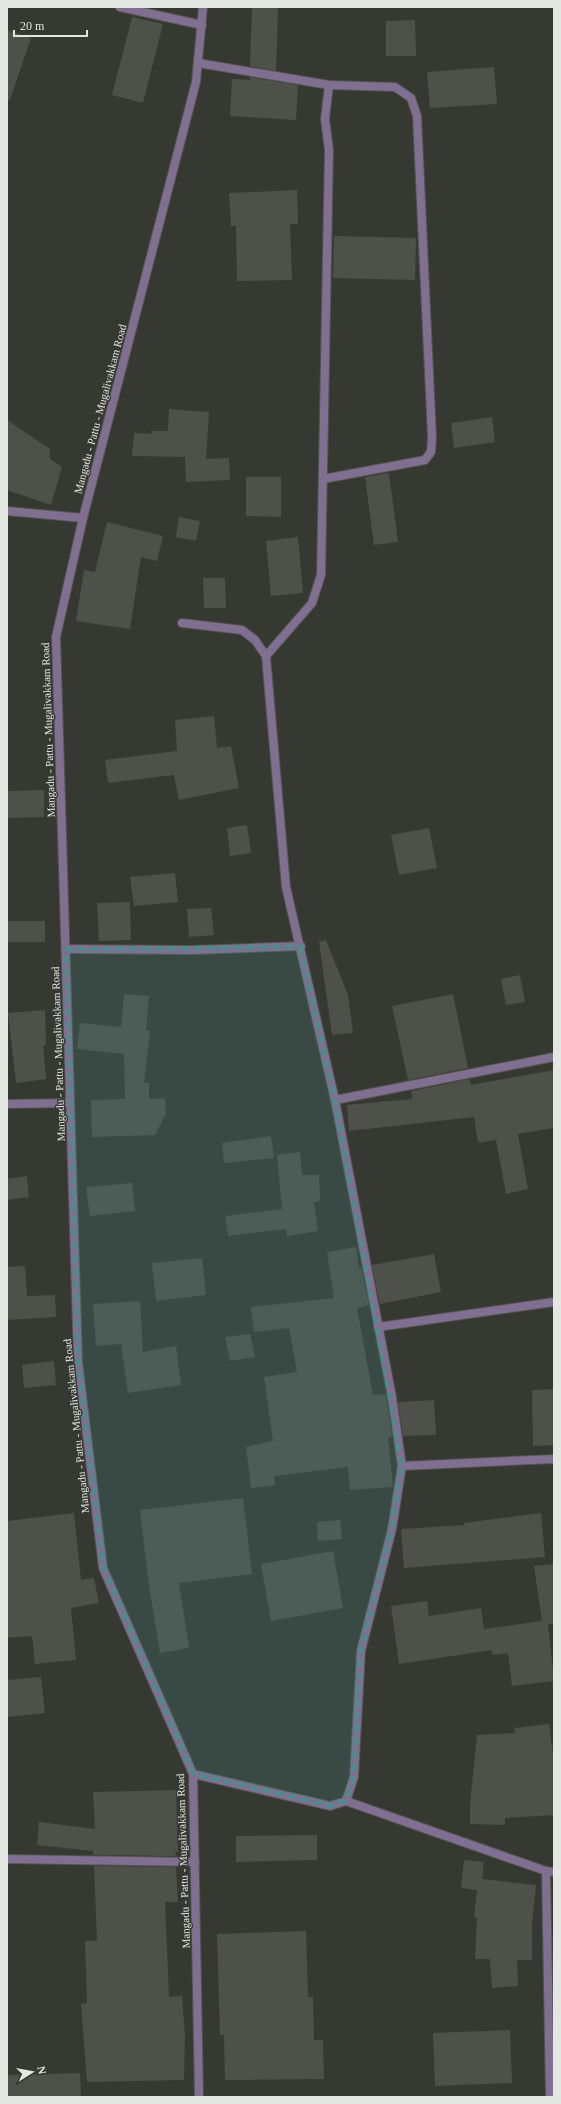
<svg xmlns="http://www.w3.org/2000/svg" width="561" height="2104" font-family="'Times New Roman',serif">
	<style>
		.building { fill: #4d5149 }
		.lines { fill: none; stroke-linecap: round; stroke-linejoin: round }
		.minor-casing { stroke: #52554e; stroke-width: 10 }
		.tertiary-casing { stroke: #52554e; stroke-width: 10 }
		.minor { stroke: #806f90; stroke-width: 8 }
		.tertiary { stroke: #806f90; stroke-width: 8 }
		.marked { fill: #44928b; fill-opacity: 0.2; stroke: #44928b; stroke-width: 3; stroke-dasharray: 8 5; stroke-linejoin: round }
		.labels { text-anchor: middle; dominant-baseline: central; stroke-width: 3; stroke-linejoin: round; paint-order: stroke }
		.street-label { font-size: 11px; fill: #e3e6e1; stroke: #363932 }
	</style>
	<rect width="100%" height="100%" fill="#363932"/>
	<g class="building">
		<path d="M 252,7 L 278,7 L 276,71 L 250,66 Z"/>
		<path d="M 132,17 L 163,24 L 143,103 L 112,95 Z"/>
		<path d="M 415,20 L 416,56 L 386,56 L 386,21 Z"/>
		<path d="M 7,30 L 31,38 L 10,100 L 7,99 Z"/>
		<path d="M 494,67 L 497,104 L 430,108 L 427,72 Z"/>
		<path d="M 250,77 L 298,85 L 296,120 L 230,116 L 232,79 L 250,80 Z"/>
		<path d="M 297,190 L 298,224 L 290,224 L 292,280 L 237,281 L 236,226 L 231,226 L 229,193 Z"/>
		<path d="M 334,236 L 416,238 L 415,280 L 333,278 Z"/>
		<path d="M 169,409 L 209,412 L 206,459 L 229,458 L 230,480 L 186,482 L 185,457 L 132,456 L 134,433 L 152,434 L 151,431 L 168,431 Z"/>
		<path d="M 492,417 L 495,442 L 454,448 L 451,423 Z"/>
		<path d="M 7,420 L 50,449 L 50,459 L 62,467 L 51,505 L 7,490 Z"/>
		<path d="M 389,473 L 398,542 L 374,545 L 365,477 Z"/>
		<path d="M 246,477 L 281,477 L 281,517 L 246,516 Z"/>
		<path d="M 179,517 L 200,521 L 196,541 L 176,537 Z"/>
		<path d="M 107,522 L 163,536 L 157,561 L 141,557 L 130,629 L 76,621 L 84,570 L 95,572 Z"/>
		<path d="M 298,537 L 303,593 L 271,596 L 266,541 Z"/>
		<path d="M 203,578 L 225,578 L 226,608 L 204,608 Z"/>
		<path d="M 214,716 L 217,748 L 231,746 L 239,788 L 179,800 L 174,775 L 108,783 L 105,760 L 177,751 L 175,720 Z"/>
		<path d="M 44,790 L 44,817 L 7,818 L 7,791 Z"/>
		<path d="M 247,825 L 251,853 L 230,856 L 227,828 Z"/>
		<path d="M 429,828 L 437,868 L 399,875 L 391,835 Z"/>
		<path d="M 175,873 L 178,902 L 134,906 L 130,877 Z"/>
		<path d="M 130,902 L 131,940 L 99,941 L 97,903 Z"/>
		<path d="M 211,908 L 214,935 L 189,937 L 187,909 Z"/>
		<rect x="7" y="921" width="38" height="21"/>
		<path d="M 326,940 L 348,995 L 353,1033 L 332,1035 L 319,942 Z"/>
		<path d="M 520,975 L 525,1002 L 506,1005 L 501,979 Z"/>
		<path d="M 124,994 L 149,996 L 146,1030 L 150,1031 L 144,1083 L 149,1083 L 149,1099 L 165,1098 L 166,1113 L 155,1135 L 92,1137 L 91,1100 L 125,1099 L 124,1054 L 77,1049 L 80,1023 L 121,1027 Z"/>
		<path d="M 453,994 L 468,1068 L 408,1080 L 392,1006 Z"/>
		<path d="M 45,1010 L 46,1045 L 43,1045 L 46,1079 L 16,1083 L 8,1013 Z"/>
		<path d="M 554,1070 L 554,1128 L 518,1134 L 528,1189 L 506,1194 L 496,1140 L 478,1143 L 474,1117 L 349,1131 L 347,1105 L 412,1099 L 411,1091 L 470,1079 L 471,1085 Z"/>
		<path d="M 271,1136 L 274,1158 L 224,1163 L 222,1143 Z"/>
		<path d="M 300,1152 L 302,1175 L 319,1175 L 320,1201 L 314,1202 L 318,1231 L 287,1236 L 286,1229 L 228,1236 L 225,1216 L 282,1209 L 277,1155 Z"/>
		<path d="M 27,1176 L 29,1197 L 7,1200 L 7,1179 Z"/>
		<path d="M 132,1183 L 135,1211 L 90,1216 L 86,1187 Z"/>
		<path d="M 356,1247 L 359,1268 L 361,1267 L 369,1305 L 357,1308 L 373,1395 L 386,1394 L 387,1402 L 392,1437 L 388,1437 L 393,1487 L 350,1490 L 348,1467 L 274,1476 L 275,1485 L 251,1488 L 246,1447 L 273,1441 L 264,1377 L 297,1372 L 289,1328 L 254,1332 L 251,1307 L 334,1298 L 327,1252 Z"/>
		<path d="M 434,1254 L 441,1292 L 380,1304 L 372,1265 Z"/>
		<path d="M 202,1258 L 206,1295 L 156,1301 L 152,1263 Z"/>
		<path d="M 25,1266 L 27,1296 L 55,1295 L 56,1317 L 7,1320 L 7,1267 Z"/>
		<path d="M 140,1301 L 143,1352 L 176,1346 L 181,1385 L 128,1393 L 121,1344 L 96,1346 L 93,1304 Z"/>
		<path d="M 250,1334 L 255,1357 L 230,1361 L 225,1337 Z"/>
		<path d="M 54,1361 L 56,1385 L 24,1388 L 22,1365 Z"/>
		<path d="M 554,1389 L 554,1445 L 533,1446 L 532,1390 Z"/>
		<path d="M 434,1400 L 436,1435 L 403,1436 L 398,1402 Z"/>
		<path d="M 243,1498 L 252,1574 L 179,1583 L 189,1648 L 160,1653 L 149,1586 L 140,1510 Z"/>
		<path d="M 74,1513 L 81,1580 L 94,1578 L 99,1603 L 71,1608 L 76,1660 L 35,1664 L 32,1636 L 7,1638 L 7,1521 Z"/>
		<path d="M 541,1513 L 545,1557 L 404,1568 L 401,1529 L 464,1525 L 464,1523 Z"/>
		<path d="M 340,1520 L 342,1539 L 318,1541 L 317,1522 Z"/>
		<path d="M 333,1551 L 343,1608 L 271,1621 L 261,1564 Z"/>
		<path d="M 554,1564 L 554,1624 L 548,1624 L 554,1681 L 512,1686 L 508,1653 L 492,1655 L 492,1650 L 399,1664 L 391,1606 L 427,1601 L 429,1616 L 481,1608 L 484,1629 L 542,1621 L 534,1566 Z"/>
		<path d="M 41,1677 L 45,1713 L 7,1717 L 7,1680 Z"/>
		<path d="M 549,1724 L 554,1763 L 554,1815 L 505,1818 L 505,1825 L 470,1824 L 470,1804 L 477,1735 L 515,1733 L 514,1728 Z"/>
		<path d="M 176,1790 L 178,1852 L 175,1852 L 176,1856 L 93,1855 L 93,1851 L 37,1845 L 39,1822 L 95,1829 L 93,1792 Z"/>
		<path d="M 317,1835 L 317,1860 L 236,1862 L 236,1836 Z"/>
		<path d="M 464,1860 L 484,1862 L 482,1879 L 536,1885 L 532,1923 L 532,1960 L 517,1960 L 518,1986 L 492,1988 L 490,1959 L 475,1959 L 477,1918 L 474,1918 L 477,1890 L 461,1888 Z"/>
		<path d="M 94,1866 L 176,1867 L 178,1902 L 165,1902 L 169,1997 L 182,1996 L 185,2035 L 184,2080 L 87,2082 L 81,2004 L 87,2003 L 85,1941 L 97,1941 Z"/>
		<path d="M 306,1931 L 308,1997 L 313,1997 L 314,2040 L 323,2040 L 324,2079 L 225,2080 L 224,2035 L 220,2035 L 217,1934 Z"/>
		<path d="M 510,2030 L 512,2083 L 435,2086 L 433,2033 Z"/>
		<path d="M 80,2073 L 81,2097 L 7,2097 L 7,2075 Z"/>
	</g>
	<g class="lines">
		<g class="minor-casing">
			<g id="minor">
				<path d="M 120,7 L 202,25"/>
				<path d="M 198,63 L 329,85 L 325,119 L 329,150 L 321,575 L 312,603 L 266,656"/>
				<path d="M 323,479 L 425,460 L 431,452 L 432,437 L 417,116 L 411,98 L 395,87 L 329,85"/>
				<path d="M 7,511 L 83,518"/>
				<path d="M 182,623 L 242,630 L 255,640 L 266,656 L 286,887 L 335,1100 L 392,1397 L 402,1466 L 392,1529 L 361,1651 L 354,1777 L 346,1801 L 330,1806 L 193,1774"/>
				<path d="M 66,949 L 192,950 L 301,946"/>
				<path d="M 335,1100 L 554,1057"/>
				<path d="M 7,1104 L 70,1103"/>
				<path d="M 378,1327 L 554,1302"/>
				<path d="M 402,1466 L 554,1459"/>
				<path d="M 346,1801 L 546,1871 L 554,1872"/>
				<path d="M 7,1859 L 195,1862"/>
				<path d="M 546,1871 L 550,2097"/>
			</g>
		</g>
		<g class="tertiary-casing">
			<path id="tertiary" d="M 199,2097 L 193,1774 L 103,1568 L 78,1362 L 56,637 L 83,518 L 196,82 L 203,7"/>
		</g>
		<use href="#minor" class="minor"/>
		<use href="#tertiary" class="tertiary"/>
	</g>
	<path class="marked" d="M 301,946 L 335,1100 L 402,1466 L 392,1529 L 361,1651 L 354,1777 L 346,1801 L 330,1806 L 193,1774 L 103,1568 L 78,1362 L 66,949 Z"/>
	<g class="labels">
		<g class="street-label">
			<text transform="translate(100 409) rotate(-75)">Mangadu - Pattu - Mugalivakkam Road</text>
			<text transform="translate(48 730) rotate(-92)">Mangadu - Pattu - Mugalivakkam Road</text>
			<text transform="translate(58 1054) rotate(-92)">Mangadu - Pattu - Mugalivakkam Road</text>
			<text transform="translate(76 1426) rotate(-96)">Mangadu - Pattu - Mugalivakkam Road</text>
			<text transform="translate(183 1861) rotate(-92)">Mangadu - Pattu - Mugalivakkam Road</text>
		</g>
	</g>
	<rect width="561" height="2104" fill="none" stroke="#e3e6e1" stroke-width="16"/>
	<g transform="translate(32 2072) rotate(79)" stroke="#363932" stroke-width="3" paint-order="stroke">
	<path d="M0-3L7 15L0 10L-7 15Z" fill="#e3e6e1"/>
	<text y="-6" font-size="11" font-weight="bold" text-anchor="middle" fill="#e3e6e1">N</text>
	</g>
	<path d="M14 30v6h73v-6" fill="none" stroke="#e3e6e1" stroke-width="2"/>
	<text x="20" y="30" font-size="12" fill="#e3e6e1" stroke="#363932" stroke-width="3" paint-order="stroke">20 m</text>
</svg>
